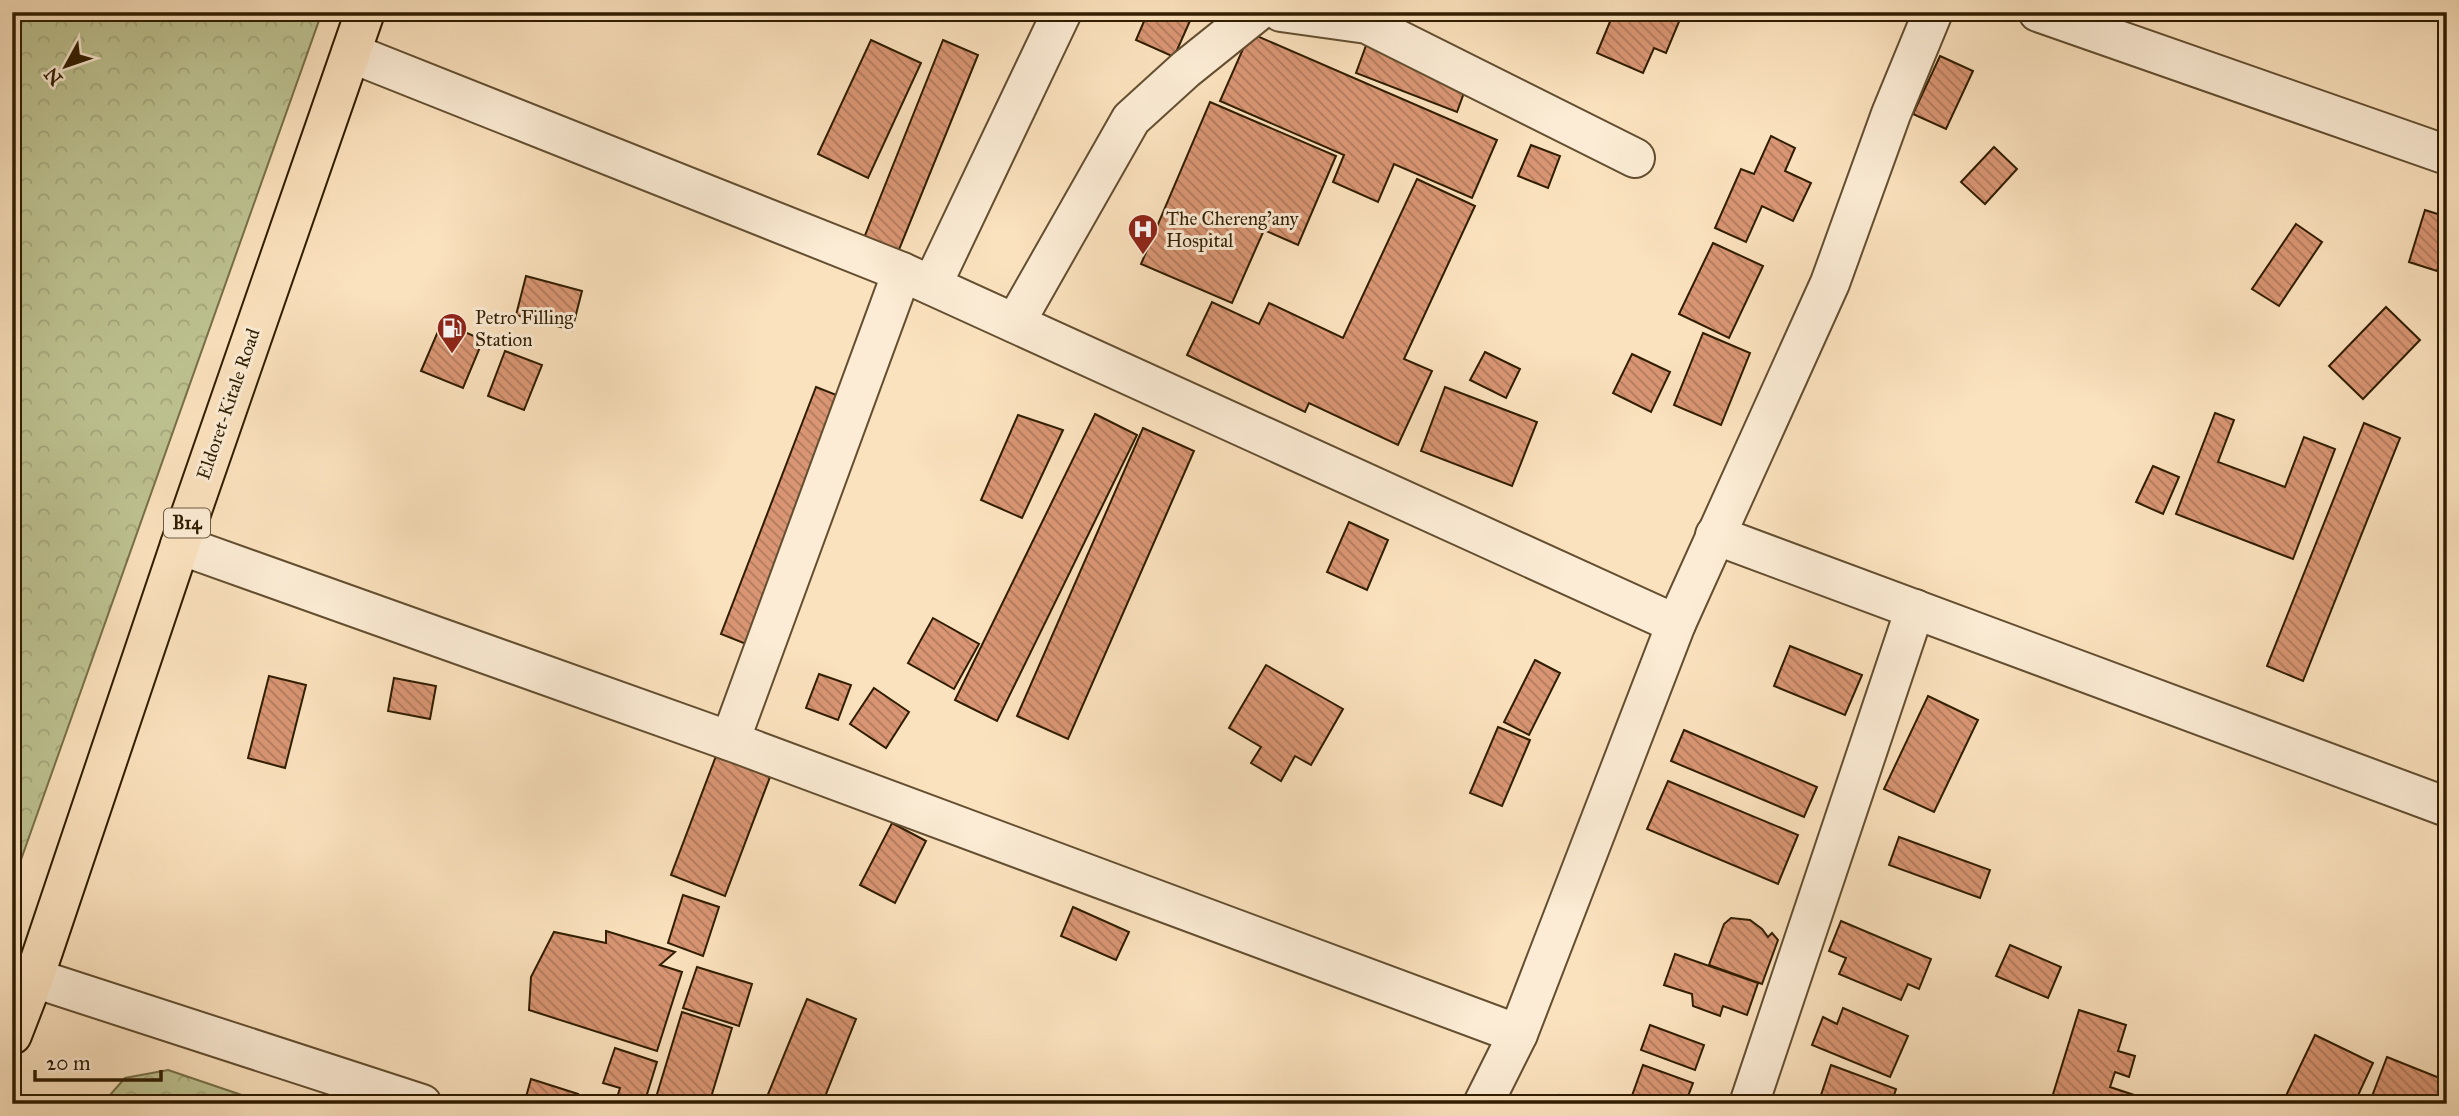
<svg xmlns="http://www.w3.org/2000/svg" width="2459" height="1116" font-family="'IM FELL Great Primer',serif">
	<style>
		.forest { fill: url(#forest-crowns); stroke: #777049; stroke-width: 2 }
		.building { fill: url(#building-back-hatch); stroke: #301d00; stroke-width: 2 }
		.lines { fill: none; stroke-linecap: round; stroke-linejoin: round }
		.minor-casing { stroke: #634e30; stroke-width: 42 }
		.highway-casing { stroke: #301d00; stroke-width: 42 }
		.minor { stroke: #fcecd5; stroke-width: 38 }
		.highway { stroke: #fbe2be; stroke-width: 38 }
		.labels { text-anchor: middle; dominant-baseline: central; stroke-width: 6; stroke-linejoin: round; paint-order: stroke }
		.shield { fill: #fcecd5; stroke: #6d5b40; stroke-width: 2 }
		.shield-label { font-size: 18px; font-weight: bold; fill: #301d00 }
		.poi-label { font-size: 19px; fill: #301d00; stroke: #fcecd5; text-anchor: start }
		.street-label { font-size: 19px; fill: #301d00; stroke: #fcecd5 }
	</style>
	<defs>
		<pattern id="forest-crowns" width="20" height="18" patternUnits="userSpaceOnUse" patternTransform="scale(1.75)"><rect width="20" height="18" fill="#bec392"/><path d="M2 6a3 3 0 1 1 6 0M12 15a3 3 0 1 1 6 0" fill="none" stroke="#a4a77c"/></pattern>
		<pattern id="building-back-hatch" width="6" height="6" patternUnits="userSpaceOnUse" patternTransform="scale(1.75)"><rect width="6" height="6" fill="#da9674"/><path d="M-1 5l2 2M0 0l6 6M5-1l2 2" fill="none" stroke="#b17a5d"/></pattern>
	</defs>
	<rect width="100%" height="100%" fill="#fbe2be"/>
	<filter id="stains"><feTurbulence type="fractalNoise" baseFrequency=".00286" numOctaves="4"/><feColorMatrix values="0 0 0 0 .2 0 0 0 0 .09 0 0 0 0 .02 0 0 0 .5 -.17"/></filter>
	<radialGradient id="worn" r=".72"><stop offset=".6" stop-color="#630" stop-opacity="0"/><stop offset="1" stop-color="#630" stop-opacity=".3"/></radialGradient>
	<g class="forest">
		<path d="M 12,12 L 322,12 L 12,885 Z"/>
		<path d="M 168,1070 L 268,1104 L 102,1104 L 125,1078 Z"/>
	</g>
	<g class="building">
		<path d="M 1148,12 L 1214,12 L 1193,14 L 1174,57 L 1136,40 Z"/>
		<path d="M 1614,12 L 1683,12 L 1666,53 L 1654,48 L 1643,73 L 1597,53 Z"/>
		<path d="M 1250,33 L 1497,140 L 1472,198 L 1394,164 L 1378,202 L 1333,182 L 1344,155 L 1220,101 Z"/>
		<path d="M 871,40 L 921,63 L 868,178 L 818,154 Z"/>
		<path d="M 943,40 L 978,55 L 896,257 L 862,243 Z"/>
		<path d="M 1368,40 L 1469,79 L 1457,112 L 1356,73 Z"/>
		<path d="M 1940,56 L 1973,71 L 1946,129 L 1913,114 Z"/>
		<path d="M 1210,102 L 1336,156 L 1298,245 L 1264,230 L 1232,303 L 1141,264 Z"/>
		<path d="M 1771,136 L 1795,148 L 1785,171 L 1811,183 L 1793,221 L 1762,206 L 1746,242 L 1715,228 L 1741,169 L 1754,174 Z"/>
		<path d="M 1531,145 L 1560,156 L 1548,188 L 1518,176 Z"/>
		<path d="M 1994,147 L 2017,169 L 1985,204 L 1961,182 Z"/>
		<path d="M 1417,179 L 1475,206 L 1404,359 L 1432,371 L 1398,445 L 1309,403 L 1305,412 L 1187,355 L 1212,302 L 1259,324 L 1269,303 L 1343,338 Z"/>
		<path d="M 2425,210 L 2447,217 L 2447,240 L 2437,271 L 2409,262 Z"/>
		<path d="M 2296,224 L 2322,242 L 2279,306 L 2252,289 Z"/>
		<path d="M 1713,243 L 1763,266 L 1729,338 L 1679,314 Z"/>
		<path d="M 526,276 L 582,291 L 572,330 L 516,315 Z"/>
		<path d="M 2386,307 L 2420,340 L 2363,399 L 2329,366 Z"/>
		<path d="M 442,322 L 483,340 L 463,388 L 421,371 Z"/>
		<path d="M 1703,333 L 1750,353 L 1721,425 L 1674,405 Z"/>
		<path d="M 505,351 L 542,365 L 524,410 L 488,396 Z"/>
		<path d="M 1485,352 L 1520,369 L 1506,398 L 1470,380 Z"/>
		<path d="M 1632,354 L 1670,372 L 1651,412 L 1613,393 Z"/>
		<path d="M 816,387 L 839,396 L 756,648 L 721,634 Z"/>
		<path d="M 1445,387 L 1537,422 L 1512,486 L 1421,451 Z"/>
		<path d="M 2215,413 L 2234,420 L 2218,462 L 2285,487 L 2304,437 L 2335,449 L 2293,559 L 2176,514 Z"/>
		<path d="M 1095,414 L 1137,435 L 997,721 L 955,700 Z"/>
		<path d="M 1018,415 L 1063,430 L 1022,518 L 981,500 Z"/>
		<path d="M 2364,423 L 2400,438 L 2303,681 L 2267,666 Z"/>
		<path d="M 1143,428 L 1194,451 L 1068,739 L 1017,716 Z"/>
		<path d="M 2153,466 L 2179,477 L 2163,514 L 2136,502 Z"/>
		<path d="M 1349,522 L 1388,540 L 1367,590 L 1327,572 Z"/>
		<path d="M 933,618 L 979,644 L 954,689 L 908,663 Z"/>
		<path d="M 1790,646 L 1862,675 L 1845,715 L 1774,686 Z"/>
		<path d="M 1535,660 L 1560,673 L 1529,735 L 1504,722 Z"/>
		<path d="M 1266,665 L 1343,709 L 1311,765 L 1295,756 L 1281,781 L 1251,763 L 1261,747 L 1229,728 Z"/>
		<path d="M 819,674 L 851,685 L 838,720 L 806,708 Z"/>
		<path d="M 269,676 L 306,685 L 285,768 L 248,758 Z"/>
		<path d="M 394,678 L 436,686 L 430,719 L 388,711 Z"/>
		<path d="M 874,688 L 909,712 L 886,748 L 850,724 Z"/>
		<path d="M 1928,696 L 1978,720 L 1934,812 L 1884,789 Z"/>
		<path d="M 1498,727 L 1530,740 L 1502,806 L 1470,793 Z"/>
		<path d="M 1684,730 L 1817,787 L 1804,817 L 1671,761 Z"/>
		<path d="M 716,756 L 770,777 L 725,896 L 671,875 Z"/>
		<path d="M 1668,781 L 1798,835 L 1778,884 L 1647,829 Z"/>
		<path d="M 892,823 L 926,841 L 895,903 L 860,885 Z"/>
		<path d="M 1899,837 L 1990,870 L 1980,898 L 1889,865 Z"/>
		<path d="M 683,895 L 719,907 L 703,956 L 668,943 Z"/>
		<path d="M 1073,907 L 1129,932 L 1116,960 L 1061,936 Z"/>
		<path d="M 1731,918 L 1750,920 L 1762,929 L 1768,937 L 1772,933 L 1778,940 L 1762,984 L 1709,965 L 1724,924 Z"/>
		<path d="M 1841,921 L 1931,959 L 1919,989 L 1908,984 L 1901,1000 L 1839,974 L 1846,958 L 1829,951 Z"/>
		<path d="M 606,931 L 675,952 L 660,965 L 682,972 L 657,1051 L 529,1010 L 531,977 L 554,932 L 606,943 Z"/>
		<path d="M 2010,945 L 2061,967 L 2048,998 L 1996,976 Z"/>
		<path d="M 1675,954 L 1758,983 L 1747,1015 L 1723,1006 L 1720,1016 L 1693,1006 L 1692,994 L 1664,985 Z"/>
		<path d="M 697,967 L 752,984 L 739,1026 L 683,1008 Z"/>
		<path d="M 807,999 L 856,1019 L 822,1104 L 764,1104 Z"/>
		<path d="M 1843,1008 L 1908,1036 L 1890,1077 L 1812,1045 L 1823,1017 L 1837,1024 Z"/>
		<path d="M 2079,1010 L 2126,1025 L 2118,1051 L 2135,1056 L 2129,1077 L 2115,1072 L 2110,1087 L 2134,1095 L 2131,1104 L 2050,1104 Z"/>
		<path d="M 682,1012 L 732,1028 L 709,1104 L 654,1104 Z"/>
		<path d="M 1650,1025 L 1704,1045 L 1695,1070 L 1641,1050 Z"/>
		<path d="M 2315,1035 L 2373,1063 L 2354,1104 L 2282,1104 Z"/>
		<path d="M 615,1048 L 657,1062 L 644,1104 L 615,1104 L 620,1088 L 603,1083 Z"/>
		<path d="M 2387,1057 L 2447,1081 L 2447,1104 L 2369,1104 Z"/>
		<path d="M 1643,1065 L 1693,1083 L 1685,1104 L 1629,1104 Z"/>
		<path d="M 1831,1065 L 1896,1089 L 1891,1104 L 1818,1104 Z"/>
		<path d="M 531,1079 L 578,1094 L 575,1104 L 524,1104 Z"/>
		<path d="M 1560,1095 L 1580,1104 L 1556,1104 Z"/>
	</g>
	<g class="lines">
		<g class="minor-casing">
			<g id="minor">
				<path d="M 1281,12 L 1367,24 L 1635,158"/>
				<path d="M 2038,12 L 2447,155"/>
				<path d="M 351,53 L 902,272 L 1676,624"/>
				<path d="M 932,285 L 1062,12"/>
				<path d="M 1015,323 L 1131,119 L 1186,69 L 1257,12"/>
				<path d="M 1715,535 L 2447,807"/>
				<path d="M 180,545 L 730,741 L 1518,1034"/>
				<path d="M 730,741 L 902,272"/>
				<path d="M 34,978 L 422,1104"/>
				<path d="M 1483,1104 L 1518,1034 L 1676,624 L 1830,283 L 1891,114 L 1933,12"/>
				<path d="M 1749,1104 L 1915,609"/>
			</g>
		</g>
		<g class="highway-casing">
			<path id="highway" d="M 12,1035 L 34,978 L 180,545 L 365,12"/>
		</g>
		<use href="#minor" class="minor"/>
		<use href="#highway" class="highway"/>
	</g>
	<defs>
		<g id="hospital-pin" transform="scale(1.575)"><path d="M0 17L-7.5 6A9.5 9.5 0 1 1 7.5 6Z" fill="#8f2418" stroke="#fcecd5"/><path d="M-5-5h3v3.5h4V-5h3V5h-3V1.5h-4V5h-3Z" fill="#fff"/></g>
		<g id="fuel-pin" transform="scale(1.575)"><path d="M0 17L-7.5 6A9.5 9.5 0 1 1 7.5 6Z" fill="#8f2418" stroke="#fcecd5"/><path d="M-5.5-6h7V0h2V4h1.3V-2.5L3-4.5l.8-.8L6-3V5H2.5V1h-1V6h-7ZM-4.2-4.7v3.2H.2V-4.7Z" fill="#fff"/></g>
	</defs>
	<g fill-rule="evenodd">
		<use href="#hospital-pin" x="1143" y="229"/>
		<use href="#fuel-pin" x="452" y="328"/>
	</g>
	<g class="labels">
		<rect class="shield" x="164" y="508.5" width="46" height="29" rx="5"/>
		<g class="shield-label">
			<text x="187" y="523">B14</text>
		</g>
		<g class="poi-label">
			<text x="1166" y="218">The Chereng'any<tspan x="1166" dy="22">Hospital</tspan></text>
			<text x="475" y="317">Petro Filling<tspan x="475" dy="22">Station</tspan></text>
		</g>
		<g class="street-label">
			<text transform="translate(228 404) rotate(-71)">Eldoret-Kitale Road</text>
		</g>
	</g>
	<rect width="2459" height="1116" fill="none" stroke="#fbe2be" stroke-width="42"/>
	<rect x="14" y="14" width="2431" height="1088" fill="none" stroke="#301d00" stroke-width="3.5"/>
	<rect x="21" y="21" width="2417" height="1074" fill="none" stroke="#301d00" stroke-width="2"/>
	<g transform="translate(66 66) rotate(230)" stroke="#fcecd5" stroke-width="5" paint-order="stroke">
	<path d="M0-5L12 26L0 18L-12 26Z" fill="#301d00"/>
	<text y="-10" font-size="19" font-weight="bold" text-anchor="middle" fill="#301d00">N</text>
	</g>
	<path d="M35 1070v10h126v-10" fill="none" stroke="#301d00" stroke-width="3.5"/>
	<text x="46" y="1070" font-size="21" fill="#301d00" stroke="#fcecd5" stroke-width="5" paint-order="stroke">20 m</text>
	<rect width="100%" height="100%" filter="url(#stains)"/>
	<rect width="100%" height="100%" fill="url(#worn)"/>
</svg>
